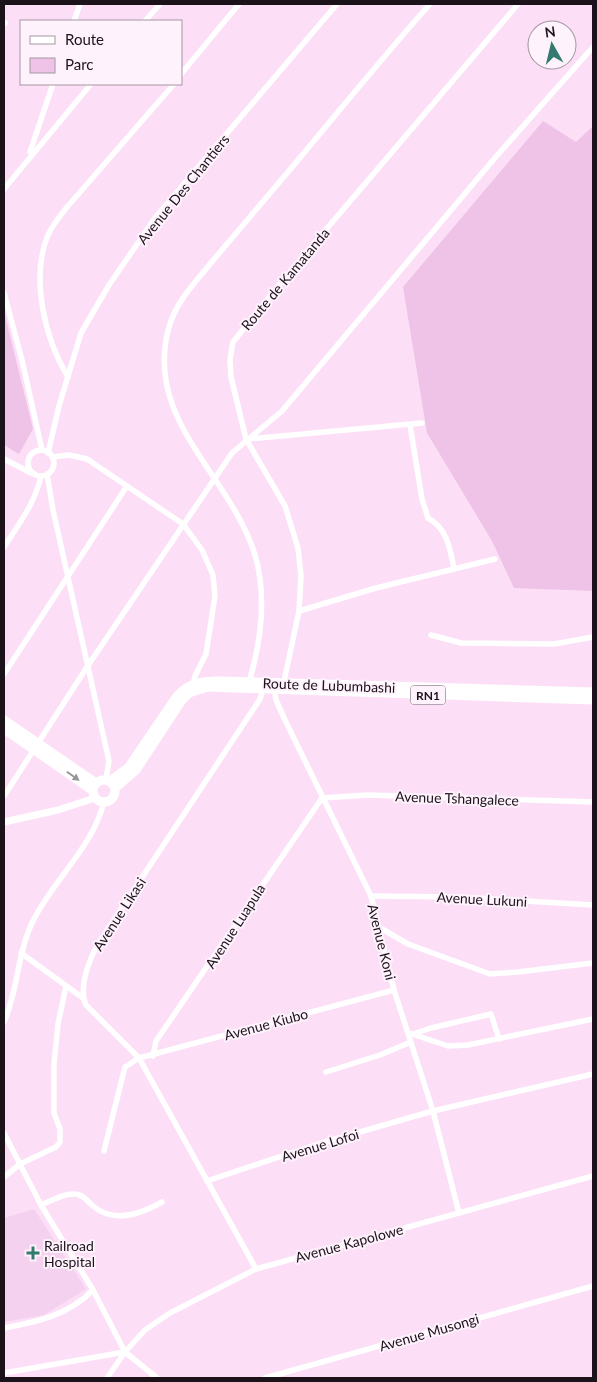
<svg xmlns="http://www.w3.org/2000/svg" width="597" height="1382" font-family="Lato,sans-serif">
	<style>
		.built { fill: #f4d1ee }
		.green { fill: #eec3e7 }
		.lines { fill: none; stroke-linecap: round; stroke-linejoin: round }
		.minor { stroke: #fff; stroke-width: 5.5 }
		.major { stroke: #fff; stroke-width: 7 }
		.highway { stroke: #fff; stroke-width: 9 }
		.oneway { fill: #999498 }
		.poi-dot { fill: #347a6f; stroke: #fef2fc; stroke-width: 2 }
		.labels { text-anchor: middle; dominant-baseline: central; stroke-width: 4; stroke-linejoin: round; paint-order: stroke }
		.shield { fill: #fef2fc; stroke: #60555e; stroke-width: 1 }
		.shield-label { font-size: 12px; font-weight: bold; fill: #1c121a }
		.street-label { font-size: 14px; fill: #1c121a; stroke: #fef2fc }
		.poi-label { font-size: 14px; fill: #1c121a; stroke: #fef2fc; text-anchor: start }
	</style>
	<rect width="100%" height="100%" fill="#fcdff7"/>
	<path class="built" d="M 34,1209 L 86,1289 L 44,1315 L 4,1322 L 4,1218 Z"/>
	<g class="green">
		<path d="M 543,121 L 576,142 L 593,126 L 593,591 L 514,588 L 492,541 L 427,433 L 403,287 Z"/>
		<path d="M 4,311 L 33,429 L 19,454 L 4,445 Z"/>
	</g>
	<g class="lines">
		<g class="minor">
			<path d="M 74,21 L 80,4"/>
			<path d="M 145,21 L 160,4"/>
			<path d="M 4,23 L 5,23"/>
			<path d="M 181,74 L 239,4"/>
			<path d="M 30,152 L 53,84"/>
			<path d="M 4,189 L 91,84"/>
			<path d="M 4,293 L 22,360 L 42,450"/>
			<path d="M 68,377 C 45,339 30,278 48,235 C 53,224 60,216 68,206 L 174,84"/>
			<path d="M 410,425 L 422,499 L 428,518 C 447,528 450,549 454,568"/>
			<path d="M 248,439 L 422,423"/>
			<circle cx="41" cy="463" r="13"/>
			<path d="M 48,453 L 59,406 L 81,333 L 109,285 L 155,218 L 337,4"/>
			<path d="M 52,457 L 69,455 L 87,459 L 183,524 L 202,550 L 213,575 L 215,596 L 206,654 L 195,676 L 193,685"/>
			<path d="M 4,459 L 31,473"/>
			<path d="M 47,474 L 53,510 L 109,761 L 106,779"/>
			<path d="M 4,547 C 19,524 35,503 41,476"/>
			<path d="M 299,611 L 376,588 L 495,559"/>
			<path d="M 431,635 L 461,643 L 554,644 L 593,637"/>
			<path d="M 4,674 L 127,486"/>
			<path d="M 249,682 C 261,643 267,595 255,555 C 230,474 143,420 169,327 C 176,302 194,284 210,264 C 236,233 262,203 288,172 C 335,116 381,59 430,4"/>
			<path d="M 283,686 L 299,611 L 301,576 L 298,548 L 285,506 L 246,439 L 231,377 L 230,359 L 233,342 L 283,280 L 518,4"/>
			<path d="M 274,688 L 276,700 L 285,720 L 371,896 L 394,990 L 433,1111 L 459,1213"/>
			<path d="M 4,796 L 87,667 L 232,453 L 282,411 L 494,159 L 593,47"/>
			<path d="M 371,896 L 458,897 L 593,905"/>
			<path d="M 377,926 L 408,944 L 490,974 L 518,972 L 593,963"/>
			<path d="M 21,953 L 83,998"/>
			<path d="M 4,1022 C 18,991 17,955 32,923 C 52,881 92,849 104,802"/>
			<path d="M 409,1033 L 448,1046 L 468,1045 L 593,1019"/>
			<path d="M 413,1034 L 431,1028 L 491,1014 L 499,1039"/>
			<path d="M 153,1056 L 156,1041 L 322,798 L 368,795 L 593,802"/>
			<path d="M 326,1072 L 380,1055 L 411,1042"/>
			<path d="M 4,1133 L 41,1205 L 93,1290 L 125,1352 L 157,1378"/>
			<path d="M 104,1151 L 125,1067 L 139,1058 L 394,990"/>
			<path d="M 4,1177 L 20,1164 L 56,1147 L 60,1142 L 60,1129 L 54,1113 L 54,1064 L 58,1024 L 66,986"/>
			<path d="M 207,1181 L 318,1144 L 433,1111 L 593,1074"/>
			<path d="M 41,1205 C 51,1201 64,1193 75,1194 C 83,1194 87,1201 93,1206 C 114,1224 141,1214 162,1202"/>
			<path d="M 256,1269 L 139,1058 L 86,1005 C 78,988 89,960 98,944 L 260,699 L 263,690"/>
			<path d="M 4,1328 C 37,1322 69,1315 93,1290"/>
			<path d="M 4,1373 L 125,1352"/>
			<path d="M 107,1378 L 125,1352 L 145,1330 L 170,1313 L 256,1269 L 593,1176"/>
			<path d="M 265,1378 L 593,1286"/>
		</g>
		<path class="major" d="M 4,822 L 58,810 L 95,798"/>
		<g class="highway">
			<path d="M 4,720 L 96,783"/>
			<path d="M 4,729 L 92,790"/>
			<circle cx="104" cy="791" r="11"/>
			<path d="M 110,781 L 128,768 L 177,696 C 189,683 201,681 219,681 L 593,692"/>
			<path d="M 115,788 L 136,770 L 182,700 L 189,693 L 207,687 L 593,700"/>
		</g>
	</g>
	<defs><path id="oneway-solid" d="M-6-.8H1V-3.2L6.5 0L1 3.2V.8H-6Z" transform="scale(1.25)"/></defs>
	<use class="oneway" href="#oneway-solid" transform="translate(73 776) rotate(35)"/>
	<path class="poi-dot" d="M30.5 1245.5h5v5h5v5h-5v5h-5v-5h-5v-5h5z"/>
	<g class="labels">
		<rect class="shield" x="410.5" y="685.5" width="35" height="19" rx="4"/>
		<g class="shield-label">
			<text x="428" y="695">RN1</text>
		</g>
		<g class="street-label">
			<text transform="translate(183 189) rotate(-51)">Avenue Des Chantiers</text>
			<text transform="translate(285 279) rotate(-50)">Route de Kamatanda</text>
			<text transform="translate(329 685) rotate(2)">Route de Lubumbashi</text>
			<text transform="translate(457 798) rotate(2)">Avenue Tshangalece</text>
			<text transform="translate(482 899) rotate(3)">Avenue Lukuni</text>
			<text transform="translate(119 914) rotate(-57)">Avenue Likasi</text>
			<text transform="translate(235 926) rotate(-57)">Avenue Luapula</text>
			<text transform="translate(382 942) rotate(76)">Avenue Koni</text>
			<text transform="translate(266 1024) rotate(-15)">Avenue Kiubo</text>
			<text transform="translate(320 1145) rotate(-17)">Avenue Lofoi</text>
			<text transform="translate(349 1243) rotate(-15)">Avenue Kapolowe</text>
			<text transform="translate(429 1332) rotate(-16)">Avenue Musongi</text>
		</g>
		<g class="poi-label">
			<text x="44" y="1245">Railroad<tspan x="44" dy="16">Hospital</tspan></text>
		</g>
	</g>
	<rect width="597" height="1382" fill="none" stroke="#1c121a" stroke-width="10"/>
	<rect x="20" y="20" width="162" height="65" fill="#fef2fc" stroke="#a498a2"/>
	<rect x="30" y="36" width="25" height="8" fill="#ffffff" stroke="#a498a2"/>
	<text x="65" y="45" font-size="15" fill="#1c121a">Route</text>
	<rect x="30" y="58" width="25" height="15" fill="#eec3e7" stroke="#a498a2"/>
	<text x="65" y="70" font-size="15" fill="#1c121a">Parc</text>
	<g transform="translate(552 45) rotate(352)"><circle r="24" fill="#fef2fc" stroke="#a498a2"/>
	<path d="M0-4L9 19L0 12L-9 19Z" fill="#347a6f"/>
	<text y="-8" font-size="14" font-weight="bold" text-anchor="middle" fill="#1c121a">N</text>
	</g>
</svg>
